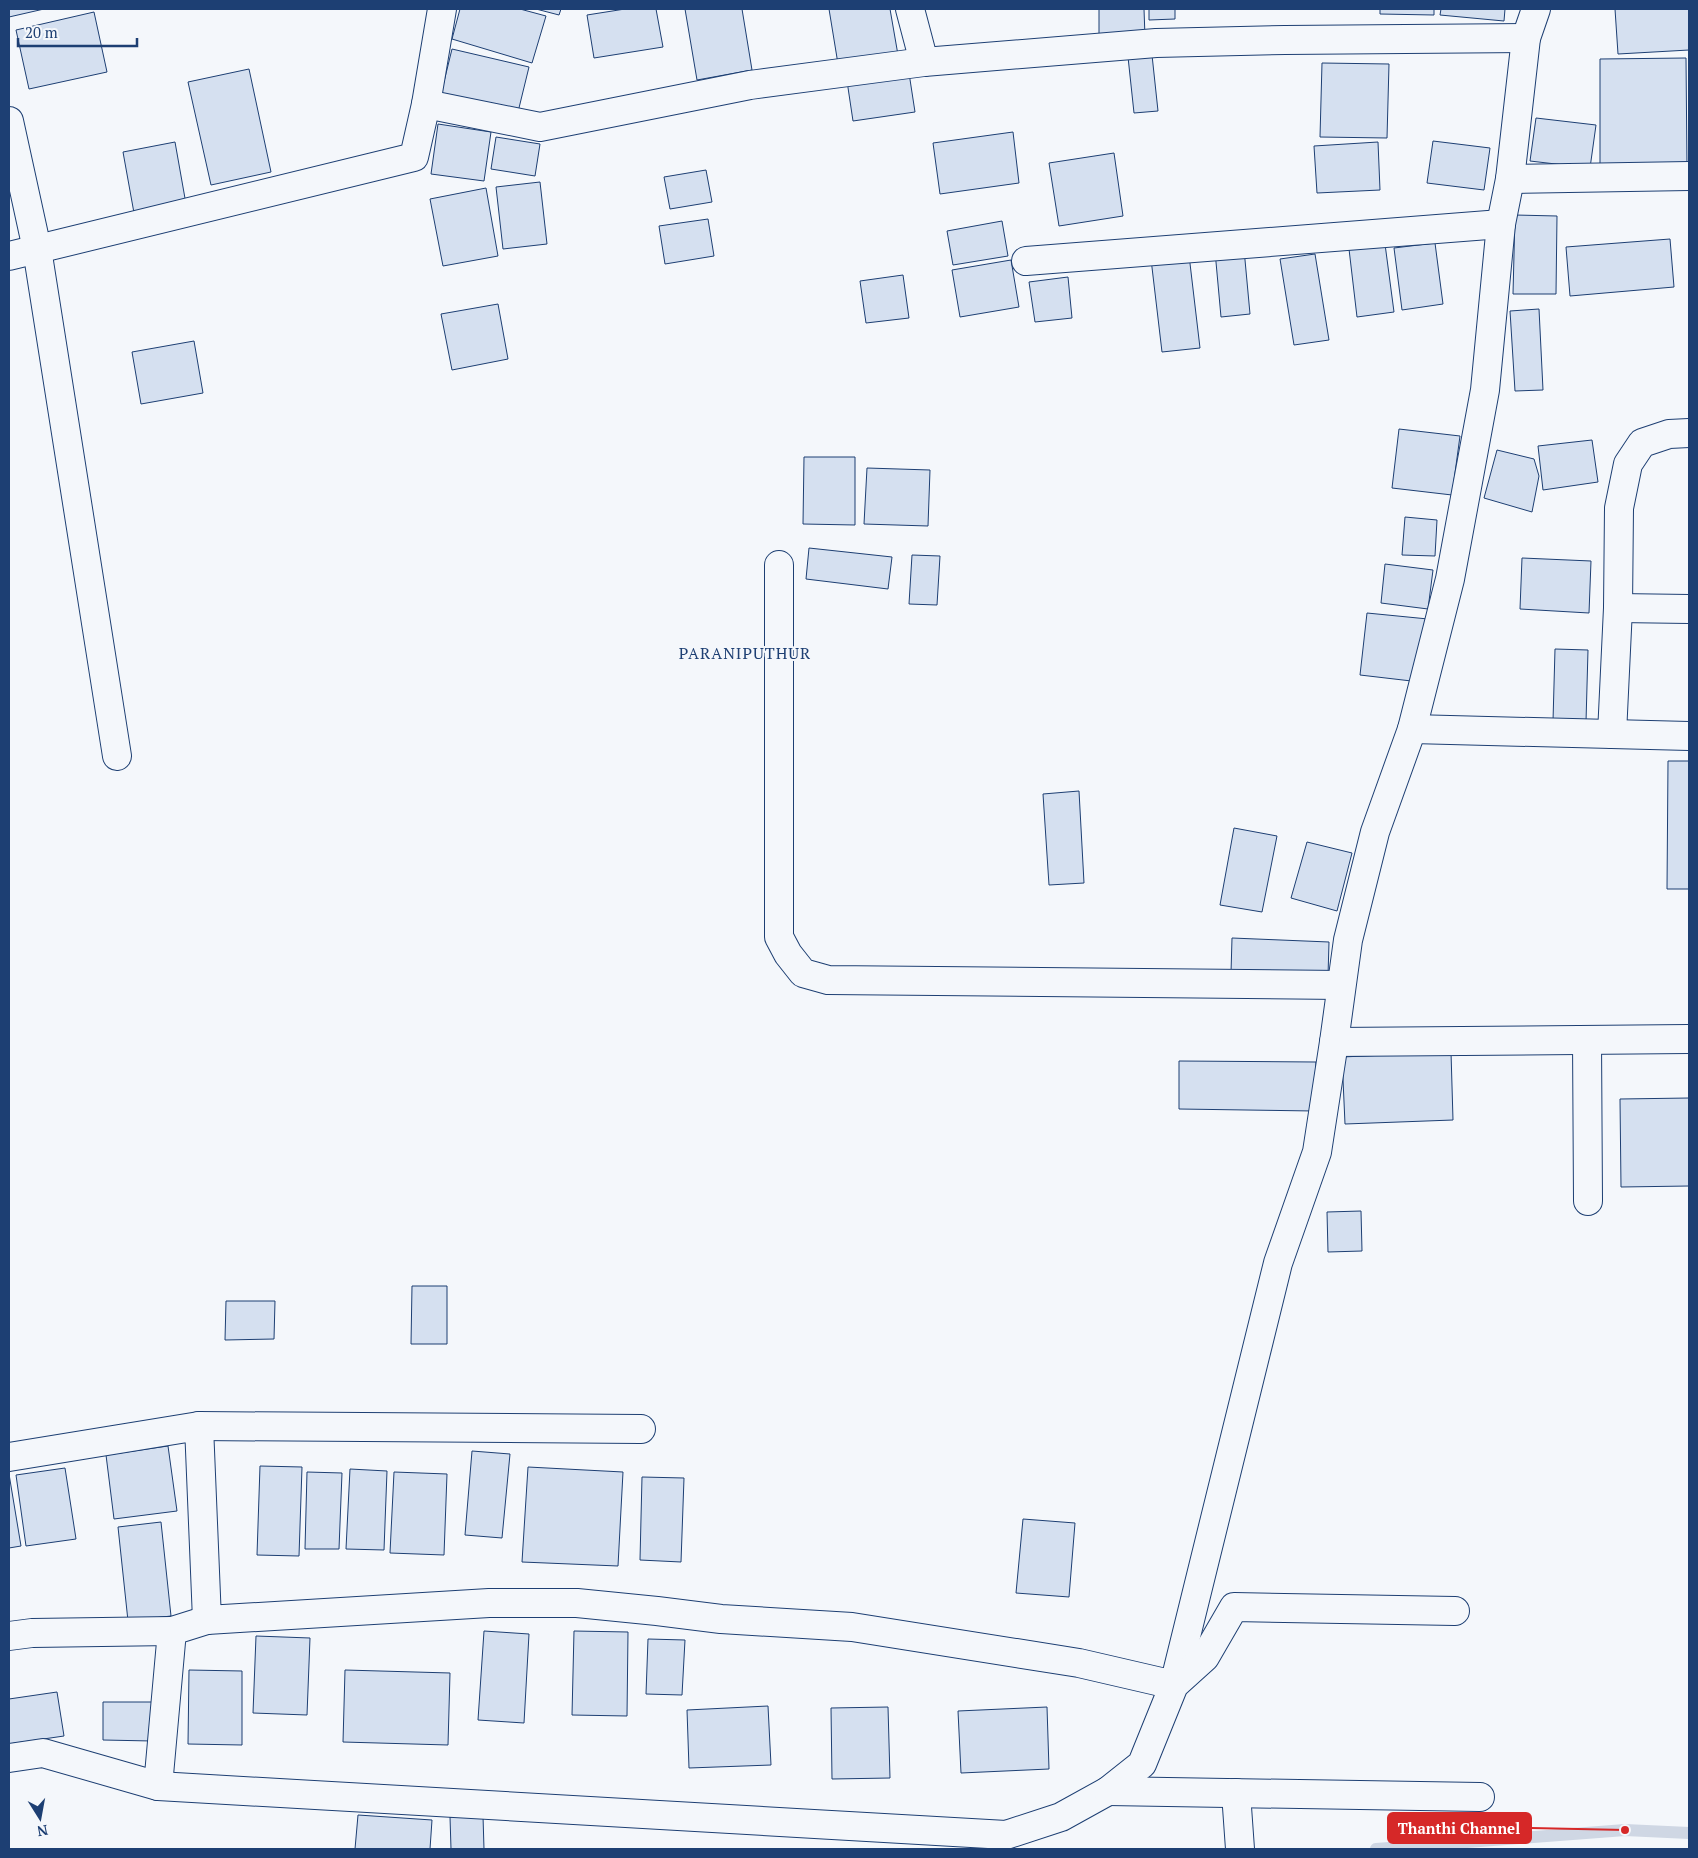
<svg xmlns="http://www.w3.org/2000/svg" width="1698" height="1858" font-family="'PT Serif',serif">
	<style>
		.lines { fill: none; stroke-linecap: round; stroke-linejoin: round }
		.stream { stroke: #cfd7e4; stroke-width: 12 }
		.building { fill: #d5e0f0; stroke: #1d3f73 }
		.minor-casing { stroke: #1d3f73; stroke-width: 30 }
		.minor { stroke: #f4f7fb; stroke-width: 28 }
		.labels { text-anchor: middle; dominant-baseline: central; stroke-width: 4; stroke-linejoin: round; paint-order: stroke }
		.quarter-label { font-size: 16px; letter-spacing: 1px; fill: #1d3f73; stroke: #f4f7fb }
		.leader { fill: none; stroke: #d62828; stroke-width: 2 }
		.callout-dot { fill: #d62828; stroke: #f4f7fb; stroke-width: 2 }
		.callout { fill: #d62828; stroke: #d62828; stroke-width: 2 }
		.callout-label { font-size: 15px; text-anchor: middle; font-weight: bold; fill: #fff }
	</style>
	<rect width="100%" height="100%" fill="#f4f7fb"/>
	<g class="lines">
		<path class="stream" d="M 1376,1849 L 1625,1830 L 1689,1833"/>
	</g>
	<g class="building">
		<path d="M 9,9 L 44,9 L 9,17 Z"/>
		<path d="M 460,9 L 520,9 L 546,16 L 532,63 L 452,39 Z"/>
		<path d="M 536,9 L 561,9 L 559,15 Z"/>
		<path d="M 625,9 L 656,9 L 663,47 L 594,58 L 587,15 Z"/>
		<path d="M 685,9 L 742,9 L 752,70 L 697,80 Z"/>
		<path d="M 829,9 L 890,9 L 898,55 L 838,64 Z"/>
		<path d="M 1099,9 L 1144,9 L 1145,37 L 1099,38 Z"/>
		<path d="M 1149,9 L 1175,9 L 1175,19 L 1149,20 Z"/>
		<path d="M 1380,9 L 1434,9 L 1434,15 L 1380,14 Z"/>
		<path d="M 1441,9 L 1505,9 L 1504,21 L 1440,15 Z"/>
		<path d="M 1615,9 L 1689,9 L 1689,50 L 1618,54 Z"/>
		<path d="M 94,12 L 107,72 L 29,89 L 16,30 Z"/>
		<path d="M 452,49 L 529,67 L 518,112 L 441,94 Z"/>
		<path d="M 1152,55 L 1158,111 L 1134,113 L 1128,57 Z"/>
		<path d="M 1686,58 L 1687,168 L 1600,169 L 1600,59 Z"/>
		<path d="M 1322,63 L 1389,64 L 1387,138 L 1320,137 Z"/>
		<path d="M 249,69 L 271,172 L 211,185 L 188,82 Z"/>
		<path d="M 909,73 L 915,112 L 853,121 L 847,81 Z"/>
		<path d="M 1536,118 L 1596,125 L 1590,168 L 1530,161 Z"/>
		<path d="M 438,124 L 491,132 L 484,181 L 431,174 Z"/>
		<path d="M 1013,132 L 1019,183 L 940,194 L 933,143 Z"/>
		<path d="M 496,137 L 540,144 L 535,176 L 491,169 Z"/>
		<path d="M 1433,141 L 1490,148 L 1484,190 L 1427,183 Z"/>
		<path d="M 175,142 L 186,204 L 134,213 L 123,152 Z"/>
		<path d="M 1378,142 L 1380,190 L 1317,193 L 1314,146 Z"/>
		<path d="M 1114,153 L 1123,216 L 1059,226 L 1049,163 Z"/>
		<path d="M 706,170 L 712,202 L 670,209 L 664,177 Z"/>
		<path d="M 540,182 L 547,244 L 503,249 L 496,187 Z"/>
		<path d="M 486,188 L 498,256 L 443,266 L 430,199 Z"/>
		<path d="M 1515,215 L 1557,216 L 1556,294 L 1513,294 Z"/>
		<path d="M 708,219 L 714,256 L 665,264 L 659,226 Z"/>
		<path d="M 1002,221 L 1008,256 L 953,265 L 947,231 Z"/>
		<path d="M 1670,239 L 1674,287 L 1570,296 L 1566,247 Z"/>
		<path d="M 1435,243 L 1443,304 L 1402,310 L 1394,248 Z"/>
		<path d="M 1385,244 L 1394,312 L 1357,317 L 1349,249 Z"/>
		<path d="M 1244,249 L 1250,314 L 1221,317 L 1215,251 Z"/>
		<path d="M 1315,254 L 1329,340 L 1294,345 L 1280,259 Z"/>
		<path d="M 1189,255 L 1200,348 L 1162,352 L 1151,259 Z"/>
		<path d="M 1011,260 L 1019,307 L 960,317 L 952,270 Z"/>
		<path d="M 903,275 L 909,318 L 866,323 L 860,281 Z"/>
		<path d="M 1068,277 L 1072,318 L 1035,322 L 1029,282 Z"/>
		<path d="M 498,304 L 508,359 L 452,370 L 441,314 Z"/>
		<path d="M 1539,309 L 1543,390 L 1515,391 L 1510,311 Z"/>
		<path d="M 194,341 L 203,393 L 141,404 L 132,352 Z"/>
		<path d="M 1399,429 L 1460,436 L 1452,495 L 1392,488 Z"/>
		<path d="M 1592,440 L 1598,482 L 1543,490 L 1538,446 Z"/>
		<path d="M 1497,450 L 1534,459 L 1539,476 L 1532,512 L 1484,498 Z"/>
		<path d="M 804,457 L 855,457 L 855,525 L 803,524 Z"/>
		<path d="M 867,468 L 930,470 L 928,526 L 864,524 Z"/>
		<path d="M 1405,517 L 1437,520 L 1435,556 L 1402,555 Z"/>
		<path d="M 809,548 L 892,557 L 888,589 L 806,579 Z"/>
		<path d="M 912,555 L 940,556 L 937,605 L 909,604 Z"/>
		<path d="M 1522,558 L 1591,561 L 1589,613 L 1520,609 Z"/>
		<path d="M 1385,564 L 1433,570 L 1428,609 L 1381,603 Z"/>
		<path d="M 1367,613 L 1428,619 L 1420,682 L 1360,675 Z"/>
		<path d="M 1555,649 L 1588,650 L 1586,722 L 1553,721 Z"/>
		<path d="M 1668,761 L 1689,761 L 1689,889 L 1667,889 Z"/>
		<path d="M 1079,791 L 1084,883 L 1049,885 L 1043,794 Z"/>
		<path d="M 1234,828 L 1277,836 L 1262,912 L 1220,905 Z"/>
		<path d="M 1307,842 L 1352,853 L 1337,911 L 1291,898 Z"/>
		<path d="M 1232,938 L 1329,942 L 1328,976 L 1231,973 Z"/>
		<path d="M 1451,1052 L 1453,1120 L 1345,1124 L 1342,1057 Z"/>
		<path d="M 1179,1061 L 1316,1062 L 1314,1111 L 1179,1109 Z"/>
		<path d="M 1689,1098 L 1689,1186 L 1621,1187 L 1620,1099 Z"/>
		<path d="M 1361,1211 L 1362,1251 L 1328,1252 L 1327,1212 Z"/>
		<path d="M 412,1286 L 447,1286 L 447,1344 L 411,1344 Z"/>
		<path d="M 226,1301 L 275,1301 L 274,1339 L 225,1340 Z"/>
		<path d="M 168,1446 L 177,1511 L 114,1519 L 106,1455 Z"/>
		<path d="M 472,1451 L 510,1454 L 502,1538 L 465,1535 Z"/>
		<path d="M 260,1466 L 302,1467 L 299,1556 L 257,1555 Z"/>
		<path d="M 528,1467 L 623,1472 L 618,1566 L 522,1562 Z"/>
		<path d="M 65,1468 L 76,1539 L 26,1546 L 16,1475 Z"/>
		<path d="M 350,1469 L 387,1471 L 384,1550 L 346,1549 Z"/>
		<path d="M 307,1472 L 342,1473 L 339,1549 L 305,1549 Z"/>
		<path d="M 394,1472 L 447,1474 L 444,1555 L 390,1553 Z"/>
		<path d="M 9,1474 L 21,1546 L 9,1548 Z"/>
		<path d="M 642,1477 L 684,1478 L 681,1562 L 640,1560 Z"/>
		<path d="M 1023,1519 L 1075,1523 L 1069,1597 L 1016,1593 Z"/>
		<path d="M 161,1522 L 171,1616 L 128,1621 L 118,1527 Z"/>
		<path d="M 484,1631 L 529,1634 L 524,1723 L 478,1720 Z"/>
		<path d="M 574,1631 L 628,1632 L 627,1716 L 572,1715 Z"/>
		<path d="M 256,1636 L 310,1638 L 307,1715 L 253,1713 Z"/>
		<path d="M 648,1639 L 685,1640 L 682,1695 L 646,1694 Z"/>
		<path d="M 189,1670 L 242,1671 L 242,1745 L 188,1744 Z"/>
		<path d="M 345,1670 L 450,1673 L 448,1745 L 343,1742 Z"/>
		<path d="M 57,1692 L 64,1736 L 9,1744 L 9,1699 Z"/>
		<path d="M 103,1702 L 153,1702 L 152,1741 L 103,1740 Z"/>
		<path d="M 768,1706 L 771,1765 L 689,1768 L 687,1710 Z"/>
		<path d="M 888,1707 L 890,1778 L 832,1779 L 831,1708 Z"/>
		<path d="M 1047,1707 L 1049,1769 L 961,1773 L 958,1711 Z"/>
		<path d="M 358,1815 L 432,1820 L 430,1849 L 355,1849 Z"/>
		<path d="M 483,1816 L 484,1849 L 451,1849 L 450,1817 Z"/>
	</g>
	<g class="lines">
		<g class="minor-casing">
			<g id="minor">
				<path d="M 910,9 L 924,62"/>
				<path d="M 426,104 L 540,127 L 750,85 L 924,62 L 1156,43 L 1285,40 L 1526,38"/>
				<path d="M 9,121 L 37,249 L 117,756"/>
				<path d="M 1510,179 L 1689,176"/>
				<path d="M 9,256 L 414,157 L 426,104 L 442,9"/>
				<path d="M 1026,261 L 1501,224"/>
				<path d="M 779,565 L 779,937 L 788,954 L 803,973 L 828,980 L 1341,985"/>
				<path d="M 1618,608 L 1689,609"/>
				<path d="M 1412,729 L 1689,736"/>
				<path d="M 1612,734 L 1618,608 L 1619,508 L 1628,464 L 1642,443 L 1669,434 L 1689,433"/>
				<path d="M 1587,1040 L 1588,1201"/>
				<path d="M 1334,1042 L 1689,1039"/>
				<path d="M 199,1426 L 641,1429"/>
				<path d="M 9,1457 L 199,1426 L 207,1620 L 489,1603 L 577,1603 L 657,1611 L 721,1619 L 852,1627 L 1079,1663 L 1174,1685 L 1278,1263 L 1317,1152 L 1334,1042 L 1348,940 L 1375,832 L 1412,729 L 1450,579 L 1485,390 L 1501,224 L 1510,179 L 1526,38 L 1536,9"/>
				<path d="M 9,1636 L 32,1633 L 172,1631"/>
				<path d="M 9,1758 L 43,1753 L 158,1786 L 172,1631 L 207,1620"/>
				<path d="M 158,1786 L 1006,1835 L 1061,1817 L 1108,1791 L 1142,1764 L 1174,1685 L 1205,1657 L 1234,1607 L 1455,1611"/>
				<path d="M 1108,1791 L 1480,1797"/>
				<path d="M 1236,1793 L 1240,1849"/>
			</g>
		</g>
		<use href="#minor" class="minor"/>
	</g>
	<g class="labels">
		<g class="quarter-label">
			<text x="745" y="653">PARANIPUTHUR</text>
		</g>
	</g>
	<path class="leader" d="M1625 1830L1531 1828"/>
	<circle class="callout-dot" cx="1625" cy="1830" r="5"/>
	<rect class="callout" x="1388" y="1813" width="143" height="30" rx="5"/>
	<g class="callout-label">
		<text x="1459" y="1834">Thanthi Channel</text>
	</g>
	<rect width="1698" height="1858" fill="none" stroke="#1d3f73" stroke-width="20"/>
	<g transform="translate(40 1818) rotate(169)" stroke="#f4f7fb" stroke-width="4" paint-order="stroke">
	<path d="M0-4L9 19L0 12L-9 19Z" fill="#1d3f73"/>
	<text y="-8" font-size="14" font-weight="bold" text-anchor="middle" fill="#1d3f73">N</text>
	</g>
	<path d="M18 38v8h119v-8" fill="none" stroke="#1d3f73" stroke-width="2.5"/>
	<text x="25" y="38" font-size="15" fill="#1d3f73" stroke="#f4f7fb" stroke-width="4" paint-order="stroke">20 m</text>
</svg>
